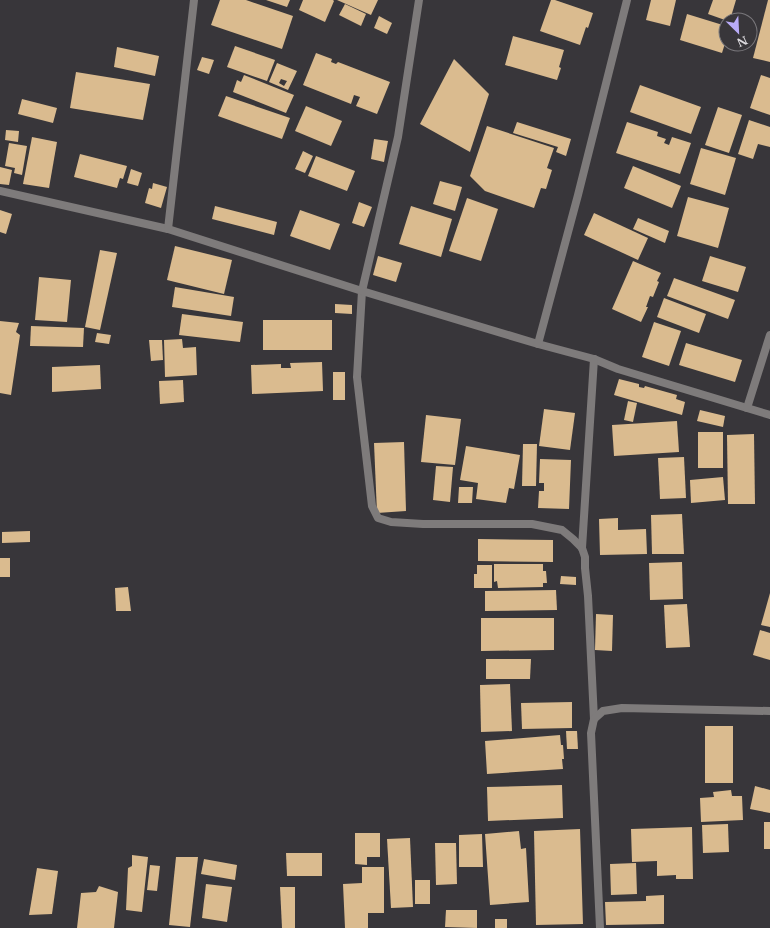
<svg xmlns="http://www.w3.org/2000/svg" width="770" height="928" font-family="'Libre Baskerville',serif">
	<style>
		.building { fill: #dabb8f; fill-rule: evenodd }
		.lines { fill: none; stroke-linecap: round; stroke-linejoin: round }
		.street { stroke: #7e7b7b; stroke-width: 8 }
	</style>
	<rect width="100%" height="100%" fill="#38363a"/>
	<g class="building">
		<path d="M 220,0 L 246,0 L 293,16 L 282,49 L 211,25 Z"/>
		<path d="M 266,0 L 290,0 L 287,7 Z"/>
		<path d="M 303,0 L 333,0 L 334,1 L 325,22 L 299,10 Z"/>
		<path d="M 337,0 L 378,0 L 371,15 Z"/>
		<path d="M 551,0 L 555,0 L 593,13 L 588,28 L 586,27 L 580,45 L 540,31 Z"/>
		<path d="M 651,0 L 676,0 L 670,26 L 646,20 Z"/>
		<path d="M 713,0 L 736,0 L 730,20 L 725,20 L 708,14 Z"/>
		<path d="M 768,0 L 770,0 L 770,62 L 753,58 Z"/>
		<path d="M 345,4 L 366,14 L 361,26 L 339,15 Z"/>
		<path d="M 687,14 L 726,26 L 726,40 L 722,53 L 680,40 Z"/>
		<path d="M 379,16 L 392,23 L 387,34 L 374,28 Z"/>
		<path d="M 513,36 L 564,50 L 559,67 L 561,68 L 557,80 L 505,65 Z"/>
		<path d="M 235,46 L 275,60 L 267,81 L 227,67 Z"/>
		<path d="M 117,47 L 159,56 L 155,76 L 114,67 Z"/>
		<path d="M 316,53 L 332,59 L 331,62 L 336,64 L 338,62 L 390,82 L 377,114 L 356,106 L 360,97 L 354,95 L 351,104 L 303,85 Z"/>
		<path d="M 202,57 L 214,60 L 209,74 L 197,70 Z"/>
		<path d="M 454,59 L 489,94 L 470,152 L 420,124 Z"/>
		<path d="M 277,63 L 297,71 L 288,90 L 269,82 ZM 281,79 L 287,81 L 284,86 L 279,83 Z"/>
		<path d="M 76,72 L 150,84 L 143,120 L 70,108 Z"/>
		<path d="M 244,75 L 294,95 L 286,113 L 233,92 L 237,80 L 241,82 Z"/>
		<path d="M 761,75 L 770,78 L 770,115 L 750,108 Z"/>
		<path d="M 640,85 L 701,107 L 691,134 L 630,112 Z"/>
		<path d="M 226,96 L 290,118 L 282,139 L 218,116 Z"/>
		<path d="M 22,99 L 57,108 L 53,123 L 18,114 Z"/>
		<path d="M 306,106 L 342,121 L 331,146 L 295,131 Z"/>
		<path d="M 718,107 L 742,115 L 729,153 L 705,145 Z"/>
		<path d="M 749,120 L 770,127 L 770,147 L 758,144 L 753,159 L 738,154 Z"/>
		<path d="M 517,122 L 571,139 L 566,156 L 556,152 L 558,147 L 513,133 Z"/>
		<path d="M 627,122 L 658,132 L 657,136 L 666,139 L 664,143 L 669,145 L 672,137 L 691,143 L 680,174 L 616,153 Z"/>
		<path d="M 487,126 L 554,148 L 547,168 L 552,170 L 546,189 L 541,188 L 534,208 L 485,191 L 470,176 Z"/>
		<path d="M 6,130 L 19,131 L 18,142 L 5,140 Z"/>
		<path d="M 32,137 L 57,142 L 49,188 L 23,184 Z"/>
		<path d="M 374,139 L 388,141 L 384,162 L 371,159 Z"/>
		<path d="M 9,143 L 27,146 L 22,175 L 14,173 L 15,168 L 5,166 Z"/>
		<path d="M 701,148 L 736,158 L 725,195 L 690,184 Z"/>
		<path d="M 303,151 L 313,156 L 305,173 L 295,169 Z"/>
		<path d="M 80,154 L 127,166 L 123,179 L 120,178 L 117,188 L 74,177 Z"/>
		<path d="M 316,156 L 355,171 L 347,191 L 308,176 Z"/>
		<path d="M 633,166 L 681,186 L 672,208 L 624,188 Z"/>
		<path d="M 0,167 L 12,170 L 9,185 L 0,184 Z"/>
		<path d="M 131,169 L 142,173 L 138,186 L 127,183 Z"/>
		<path d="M 440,181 L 462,187 L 455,211 L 433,204 Z"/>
		<path d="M 153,183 L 167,187 L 161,208 L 145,203 L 149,188 L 152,189 Z"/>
		<path d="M 688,197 L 729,208 L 718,248 L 677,236 Z"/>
		<path d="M 467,198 L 498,209 L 481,261 L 449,251 Z"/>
		<path d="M 359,202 L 372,207 L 364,227 L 352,223 Z"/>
		<path d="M 215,206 L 277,222 L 274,235 L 212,219 Z"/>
		<path d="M 411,206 L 452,219 L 441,257 L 399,244 Z"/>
		<path d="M 0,210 L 12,214 L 6,234 L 0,232 Z"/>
		<path d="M 300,210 L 340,224 L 330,250 L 290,236 Z"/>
		<path d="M 594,213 L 648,238 L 638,260 L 584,235 Z"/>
		<path d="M 638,218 L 669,231 L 665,243 L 633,229 Z"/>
		<path d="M 175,246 L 232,260 L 224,294 L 167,280 Z"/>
		<path d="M 100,250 L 117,253 L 100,330 L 85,327 Z"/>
		<path d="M 378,256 L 402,263 L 396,282 L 373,275 Z"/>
		<path d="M 710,256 L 746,267 L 738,292 L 702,281 Z"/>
		<path d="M 633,261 L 661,273 L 657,281 L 659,282 L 653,297 L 650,296 L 646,307 L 648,307 L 641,322 L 612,309 Z"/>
		<path d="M 39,277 L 71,280 L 67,322 L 35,320 Z"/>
		<path d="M 674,278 L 735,300 L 728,319 L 667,296 Z"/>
		<path d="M 175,287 L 234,297 L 231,316 L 172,307 Z"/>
		<path d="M 664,298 L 706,314 L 699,333 L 657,317 Z"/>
		<path d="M 335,304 L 352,305 L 352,314 L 335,313 Z"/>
		<path d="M 182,314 L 243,322 L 240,342 L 179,335 Z"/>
		<rect x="263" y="320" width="69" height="30"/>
		<path d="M 0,321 L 19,323 L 16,332 L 20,335 L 11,395 L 0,393 Z"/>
		<path d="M 654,322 L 681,331 L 669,366 L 642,357 Z"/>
		<path d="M 31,326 L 84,328 L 83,347 L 30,346 Z"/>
		<path d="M 97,333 L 111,335 L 109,344 L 95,342 Z"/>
		<path d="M 182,339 L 183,348 L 196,347 L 197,375 L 165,377 L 164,340 Z"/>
		<path d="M 149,340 L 162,340 L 163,360 L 151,361 Z"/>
		<path d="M 686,343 L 742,360 L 735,382 L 679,365 Z"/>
		<path d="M 322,362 L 323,391 L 252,394 L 251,365 L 281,364 L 281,368 L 291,368 L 290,363 Z"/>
		<path d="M 100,365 L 101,389 L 52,392 L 52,367 Z"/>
		<rect x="333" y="372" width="12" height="28"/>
		<path d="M 619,379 L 639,384 L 639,387 L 644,388 L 645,386 L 677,395 L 676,399 L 685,402 L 682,415 L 614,395 Z"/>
		<path d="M 183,380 L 184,402 L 160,404 L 159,381 Z"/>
		<path d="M 628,401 L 637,403 L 633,422 L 624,420 Z"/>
		<path d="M 544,409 L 575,413 L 570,450 L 539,446 Z"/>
		<path d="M 700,410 L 725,416 L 723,427 L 697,421 Z"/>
		<path d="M 426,415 L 461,419 L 455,465 L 421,462 Z"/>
		<path d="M 677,421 L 679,452 L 614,456 L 612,425 Z"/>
		<rect x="698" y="432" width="25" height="36"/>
		<path d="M 754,434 L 755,504 L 728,504 L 727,435 Z"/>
		<path d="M 404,442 L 406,511 L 377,513 L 374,443 Z"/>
		<path d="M 523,444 L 537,444 L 536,486 L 522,486 Z"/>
		<path d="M 466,446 L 520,455 L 514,489 L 509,488 L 506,503 L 476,499 L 478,483 L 460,480 Z"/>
		<path d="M 684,457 L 686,498 L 660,499 L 658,458 Z"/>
		<path d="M 540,459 L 571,460 L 569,509 L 538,508 L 539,491 L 544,491 L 544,483 L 539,483 Z"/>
		<path d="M 436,466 L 453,467 L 450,502 L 433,500 Z"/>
		<path d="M 723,477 L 725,500 L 691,503 L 690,480 Z"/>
		<path d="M 459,487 L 473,487 L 472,503 L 458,503 Z"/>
		<path d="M 682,514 L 684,554 L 652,554 L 651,515 Z"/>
		<path d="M 618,518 L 618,530 L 646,529 L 647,554 L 600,555 L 599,519 Z"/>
		<path d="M 30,531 L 30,542 L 2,543 L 2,532 Z"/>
		<path d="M 478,539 L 553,540 L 553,562 L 478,561 Z"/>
		<rect x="0" y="558" width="10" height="19"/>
		<path d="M 682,562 L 683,599 L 650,600 L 649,563 Z"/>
		<path d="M 494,564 L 543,564 L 543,571 L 546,571 L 547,583 L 543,583 L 543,587 L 498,588 L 497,581 L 494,582 Z"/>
		<path d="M 477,565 L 492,565 L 492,588 L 474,588 L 474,574 L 477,574 Z"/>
		<path d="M 561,576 L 576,577 L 576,585 L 560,584 Z"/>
		<path d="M 128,587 L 131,611 L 116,611 L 115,588 Z"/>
		<path d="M 556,590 L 557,610 L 485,611 L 485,591 Z"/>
		<path d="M 770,593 L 770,627 L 761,625 Z"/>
		<path d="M 687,604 L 690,647 L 666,648 L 664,605 Z"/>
		<path d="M 596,614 L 613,615 L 612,651 L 595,650 Z"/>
		<path d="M 481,618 L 554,618 L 554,650 L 481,651 Z"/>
		<path d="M 760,630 L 770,633 L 770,660 L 753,655 Z"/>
		<path d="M 486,659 L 531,659 L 530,679 L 486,679 Z"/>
		<path d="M 510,684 L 512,731 L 481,732 L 480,685 Z"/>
		<path d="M 572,702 L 572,728 L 522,729 L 521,703 Z"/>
		<rect x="705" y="726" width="28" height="57"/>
		<path d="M 566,731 L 577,731 L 578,749 L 567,749 Z"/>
		<path d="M 560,735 L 561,745 L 563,745 L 564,759 L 562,759 L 563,769 L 487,774 L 485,741 Z"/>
		<path d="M 562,785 L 563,818 L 488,821 L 487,787 Z"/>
		<path d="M 755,786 L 770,790 L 770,813 L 750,809 Z"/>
		<path d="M 731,790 L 732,796 L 742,796 L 743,820 L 701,822 L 700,798 L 714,797 L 713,792 Z"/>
		<rect x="764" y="822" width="6" height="27"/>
		<path d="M 728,824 L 729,852 L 703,853 L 702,825 Z"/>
		<path d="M 692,827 L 693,879 L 676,879 L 676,875 L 657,876 L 657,861 L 632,862 L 631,829 Z"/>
		<path d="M 580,829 L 583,924 L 536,925 L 534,831 Z"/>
		<path d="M 519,831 L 521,849 L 526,848 L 529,902 L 490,905 L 485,834 Z"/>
		<path d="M 355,833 L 380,833 L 380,857 L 367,857 L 367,865 L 355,864 Z"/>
		<path d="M 482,834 L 483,867 L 459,867 L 459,835 Z"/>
		<path d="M 410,838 L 413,907 L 391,908 L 387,839 Z"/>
		<path d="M 435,843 L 456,843 L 457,884 L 436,885 Z"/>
		<path d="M 286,853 L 322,853 L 322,876 L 287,876 Z"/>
		<path d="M 132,855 L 148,857 L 142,912 L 126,910 L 128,868 L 132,866 Z"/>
		<path d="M 176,857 L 198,857 L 190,927 L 169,925 Z"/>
		<path d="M 204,859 L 237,865 L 235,880 L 201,874 Z"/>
		<path d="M 636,863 L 637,894 L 611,895 L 610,864 Z"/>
		<path d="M 150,865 L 160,866 L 157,891 L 147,890 Z"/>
		<path d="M 362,867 L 384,867 L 384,913 L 368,913 L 368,928 L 345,928 L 343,884 L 362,883 Z"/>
		<path d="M 37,868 L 58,871 L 52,914 L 29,915 Z"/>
		<rect x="415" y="880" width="15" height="24"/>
		<path d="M 206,884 L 232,887 L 227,922 L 202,918 Z"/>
		<path d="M 99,886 L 118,892 L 114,928 L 77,928 L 81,893 L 96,892 Z"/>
		<path d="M 280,887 L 295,887 L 295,928 L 282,928 Z"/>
		<path d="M 664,895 L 664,924 L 606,925 L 605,902 L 646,901 L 646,896 Z"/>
		<path d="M 446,910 L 477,910 L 477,928 L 445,927 Z"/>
		<rect x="495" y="919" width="12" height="9"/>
	</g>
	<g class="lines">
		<g class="street">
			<path d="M 419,0 L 398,137 L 362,291 L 357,377 L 372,506 L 378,518 L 391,522 L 423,524 L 532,524 L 562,530 L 573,539 L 582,548 L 585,557 L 585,568 L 588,596 L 594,719"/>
			<path d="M 0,191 L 168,229 L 362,291 L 538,344 L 594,359 L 618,369 L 770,415"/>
			<path d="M 168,229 L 194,0"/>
			<path d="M 538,344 L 578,195 L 627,0"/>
			<path d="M 747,408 L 770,335"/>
			<path d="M 582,548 L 594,359"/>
			<path d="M 600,928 L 591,733 L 594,719 L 603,711 L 622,708 L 770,711"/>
		</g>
	</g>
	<g transform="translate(738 32) rotate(156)"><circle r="19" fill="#38363a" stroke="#7a787c"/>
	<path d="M0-3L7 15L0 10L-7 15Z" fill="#b8abf7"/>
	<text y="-6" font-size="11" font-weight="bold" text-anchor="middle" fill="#dcdade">N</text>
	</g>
</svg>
